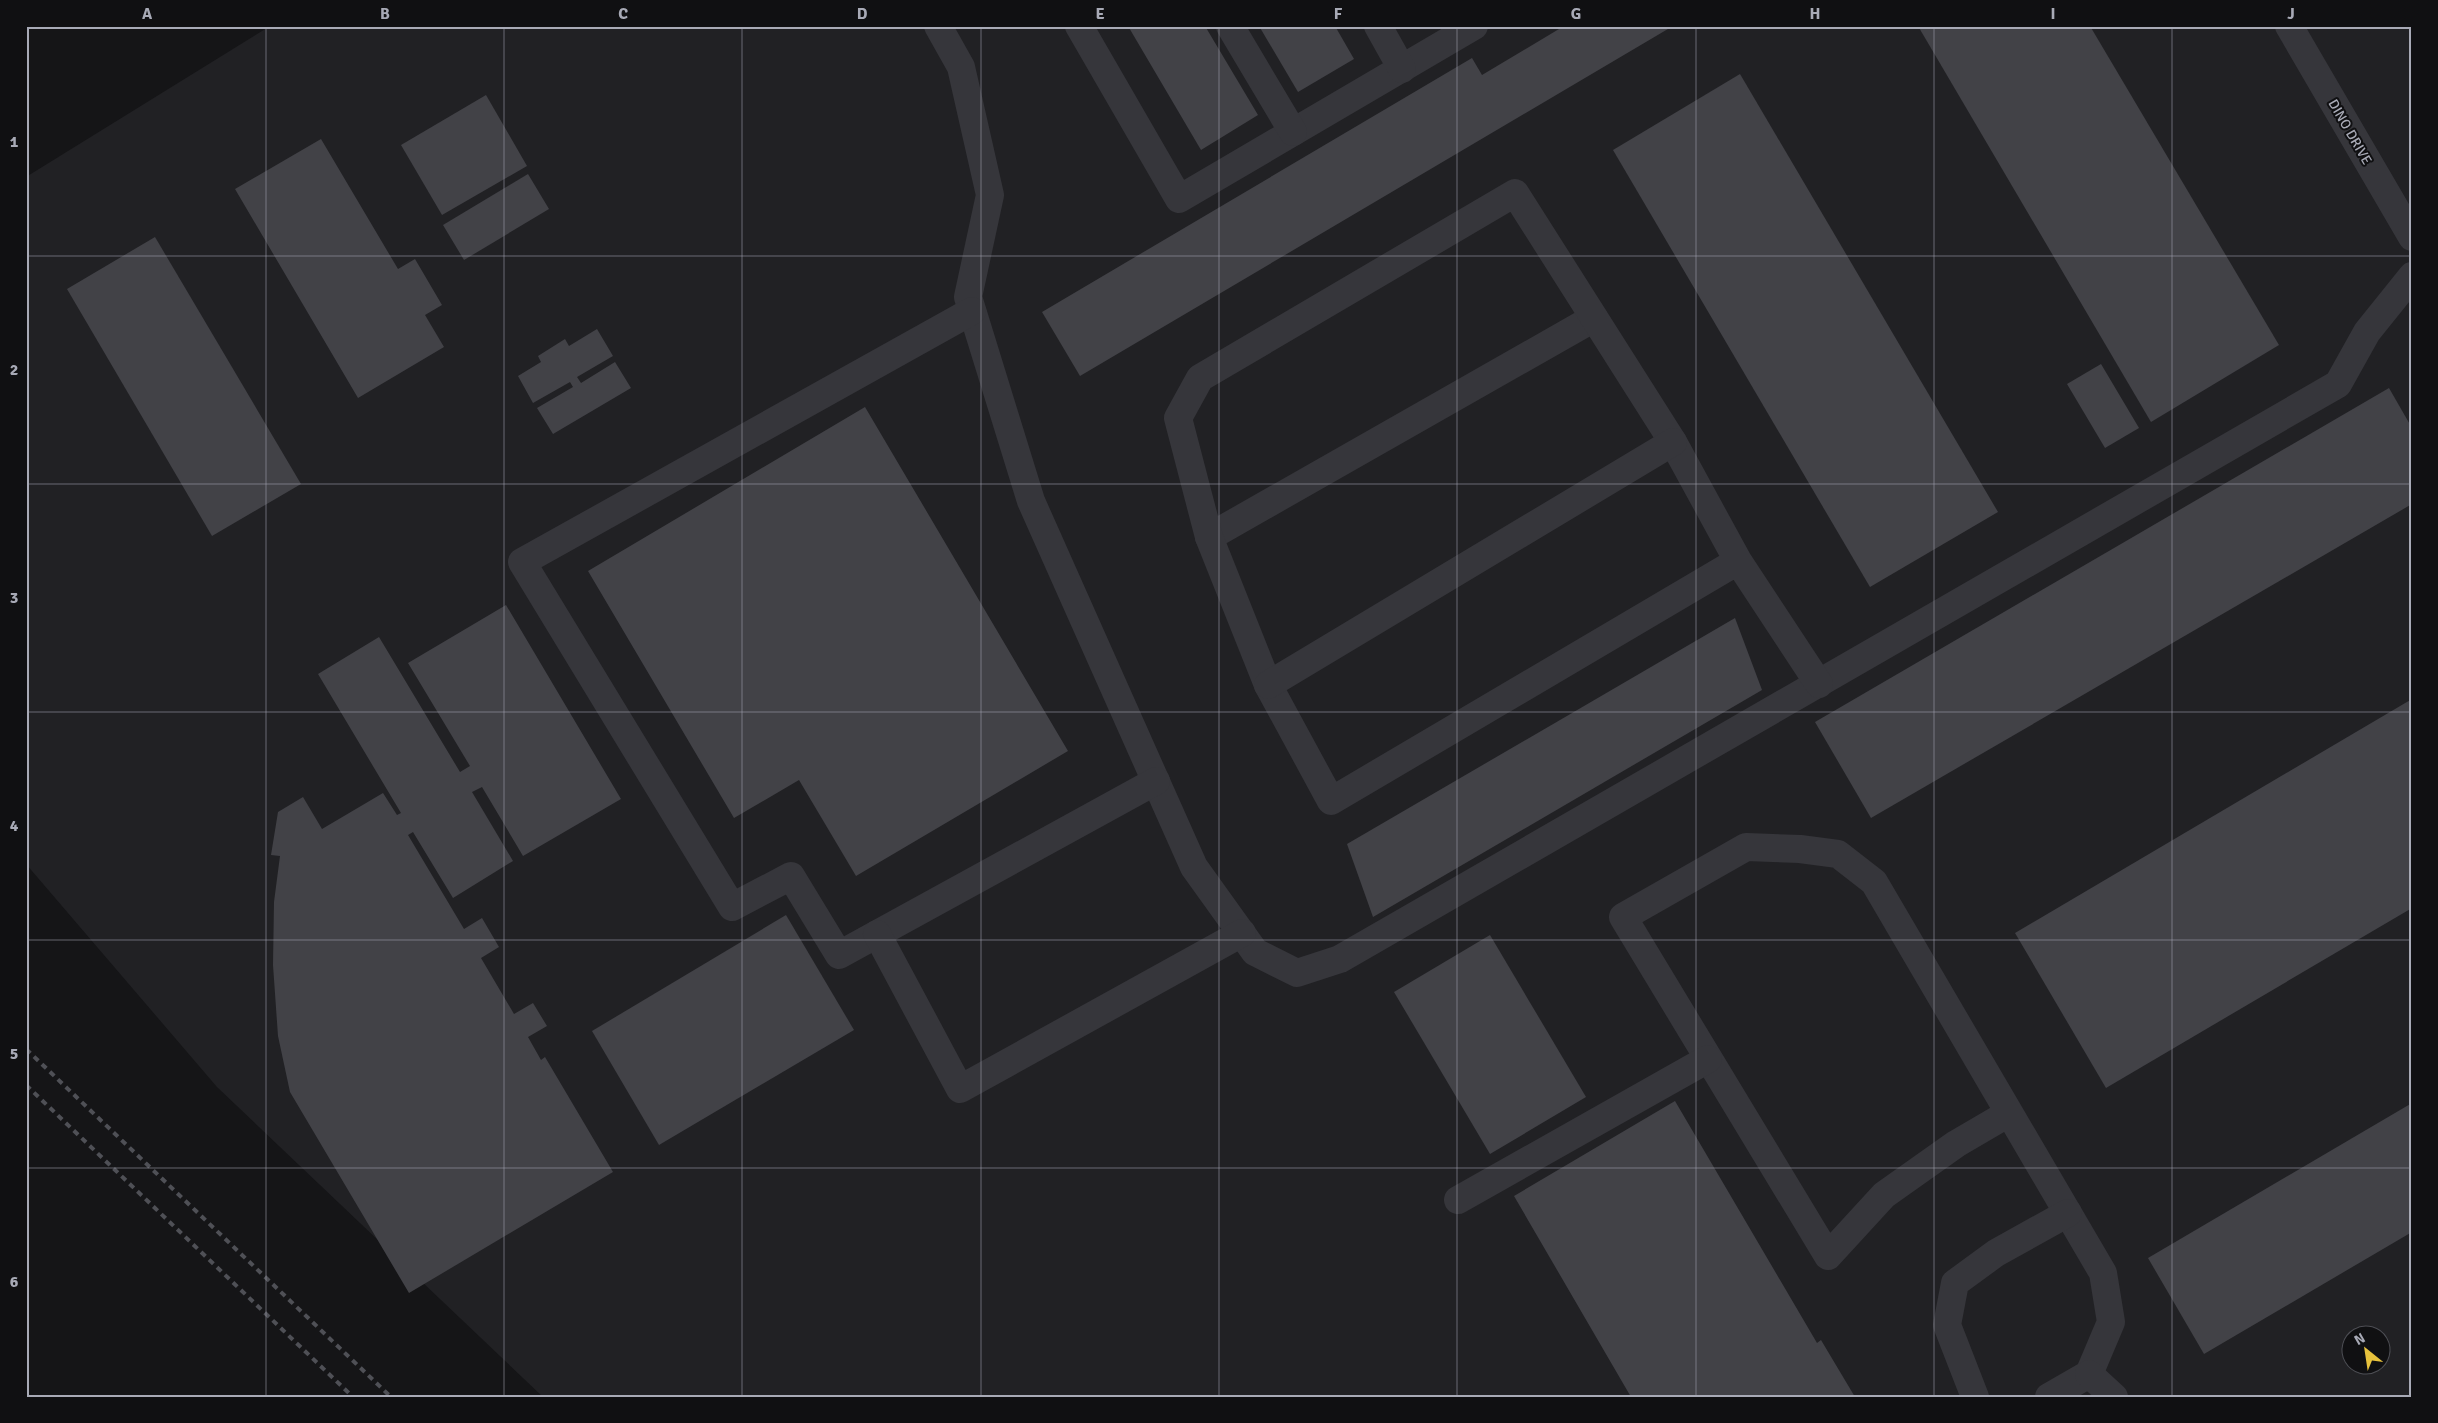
<svg xmlns="http://www.w3.org/2000/svg" width="2438" height="1423" font-family="Signika,sans-serif">
	<style>
		.built { fill: #212124; fill-rule: evenodd }
		.building { fill: #424247 }
		.lines { fill: none; stroke-linecap: round; stroke-linejoin: round }
		.minor { stroke: #36363b; stroke-width: 28 }
		.rail { stroke: #4f5056; stroke-width: 4; stroke-dasharray: 6 5; stroke-linecap: butt }
		.grid { fill: none; stroke: #a8aab6; stroke-width: 1; stroke-opacity: 0.55 }
		.labels { text-anchor: middle; dominant-baseline: central; stroke-width: 4; stroke-linejoin: round; paint-order: stroke }
		.street-label { font-size: 14px; fill: #a8aab6; stroke: #101012 }
		.neatline { fill: none; stroke: #a8aab6; stroke-width: 2 }
		.grid-label { font-size: 16px; text-anchor: middle; font-weight: bold; fill: #a8aab6 }
	</style>
	<rect width="100%" height="100%" fill="#151517"/>
	<path class="built" d="M 270,26 L 2412,26 L 2412,1397 L 543,1397 L 217,1087 L 26,864 L 26,177 ZM 2350,1336 L 2380,1336 L 2380,1366 L 2350,1366 Z"/>
	<g class="building">
		<path d="M 1128,26 L 1205,26 L 1258,115 L 1201,150 Z"/>
		<path d="M 1259,26 L 1335,26 L 1354,59 L 1298,92 Z"/>
		<path d="M 1564,26 L 1673,26 L 1080,376 L 1042,312 L 1472,58 L 1482,75 Z"/>
		<path d="M 1918,26 L 2090,26 L 2279,345 L 2151,422 Z"/>
		<path d="M 1740,74 L 1998,512 L 1870,587 L 1613,150 Z"/>
		<path d="M 486,95 L 527,166 L 442,215 L 401,145 Z"/>
		<path d="M 321,139 L 398,269 L 415,259 L 442,305 L 425,315 L 444,347 L 358,398 L 235,189 Z"/>
		<path d="M 528,174 L 549,209 L 464,260 L 443,225 Z"/>
		<path d="M 155,237 L 301,484 L 212,536 L 67,289 Z"/>
		<path d="M 597,329 L 613,356 L 577,377 L 581,383 L 615,362 L 631,388 L 553,434 L 537,408 L 573,387 L 570,382 L 533,403 L 518,376 L 541,362 L 538,356 L 565,339 L 569,346 Z"/>
		<path d="M 2101,364 L 2139,428 L 2105,448 L 2067,384 Z"/>
		<path d="M 2389,388 L 2412,428 L 2412,504 L 1871,818 L 1815,722 Z"/>
		<path d="M 865,407 L 1068,751 L 856,876 L 799,780 L 734,818 L 588,571 Z"/>
		<path d="M 506,605 L 621,799 L 523,856 L 482,787 L 472,792 L 513,861 L 453,898 L 413,832 L 408,835 L 464,929 L 482,918 L 499,947 L 481,958 L 514,1014 L 533,1003 L 547,1026 L 528,1037 L 541,1060 L 545,1057 L 613,1172 L 409,1293 L 290,1092 L 278,1036 L 273,965 L 274,902 L 280,856 L 271,855 L 278,812 L 303,797 L 322,829 L 383,793 L 397,815 L 401,813 L 318,674 L 379,637 L 460,772 L 470,766 L 408,663 Z"/>
		<path d="M 1735,618 L 1762,690 L 1373,917 L 1347,844 Z"/>
		<path d="M 2412,699 L 2412,908 L 2106,1088 L 2015,933 Z"/>
		<path d="M 786,915 L 854,1030 L 659,1145 L 592,1031 Z"/>
		<path d="M 1490,935 L 1586,1097 L 1490,1154 L 1394,992 Z"/>
		<path d="M 1675,1101 L 1817,1343 L 1821,1340 L 1855,1397 L 1631,1397 L 1514,1196 Z"/>
		<path d="M 2412,1103 L 2412,1232 L 2204,1354 L 2148,1258 Z"/>
	</g>
	<g class="lines">
		<g class="minor">
			<path d="M 938,26 L 961,67 L 990,195 L 968,297 L 1031,501 L 1194,867 L 1255,952 L 1297,973 L 1340,959 L 2338,384 L 2367,332 L 2412,276"/>
			<path d="M 1079,26 L 1179,199 L 1474,26"/>
			<path d="M 1230,26 L 1293,132"/>
			<path d="M 1378,26 L 1402,69"/>
			<path d="M 2289,26 L 2412,237"/>
			<path d="M 972,311 L 522,562 L 732,907 L 791,876 L 839,955 L 1156,781"/>
			<path d="M 1209,537 L 1594,318"/>
			<path d="M 1738,561 L 1331,801 L 1268,685 L 1209,537 L 1178,418 L 1200,378 L 1515,193 L 1673,442 L 1738,561 L 1819,684"/>
			<path d="M 1268,685 L 1673,442"/>
			<path d="M 877,934 L 960,1089 L 1242,933"/>
			<path d="M 2009,1113 L 1956,1144 L 1884,1195 L 1828,1256 L 1623,917 L 1746,847 L 1800,849 L 1838,854 L 1874,882 L 2103,1273 L 2111,1322 L 2089,1374 L 2049,1397"/>
			<path d="M 1458,1200 L 1708,1059"/>
			<path d="M 2089,1374 L 2114,1397"/>
			<path d="M 1975,1397 L 1947,1325 L 1955,1283 L 1996,1253 L 2068,1213"/>
		</g>
		<g class="rail">
			<path d="M 26,1049 L 391,1397"/>
			<path d="M 26,1085 L 353,1397"/>
		</g>
	</g>
	<path class="grid" d="M 266,26 L 266,1397M 504,26 L 504,1397M 742,26 L 742,1397M 981,26 L 981,1397M 1219,26 L 1219,1397M 1457,26 L 1457,1397M 1696,26 L 1696,1397M 1934,26 L 1934,1397M 2172,26 L 2172,1397M 26,256 L 2412,256M 26,484 L 2412,484M 26,712 L 2412,712M 26,940 L 2412,940M 26,1168 L 2412,1168"/>
	<g class="labels">
		<g class="street-label">
			<text transform="translate(2350 132) rotate(60)">DINO DRIVE</text>
		</g>
	</g>
	<rect width="2438" height="1423" fill="none" stroke="#101012" stroke-width="55"/>
	<g transform="translate(2366 1350) rotate(330)"><circle r="24" fill="#101012" stroke="#4d4e54"/>
	<path d="M0-4L9 19L0 12L-9 19Z" fill="#e7c23d"/>
	<text y="-8" font-size="14" font-weight="bold" text-anchor="middle" fill="#a8aab6">N</text>
	</g>
	<rect x="28" y="28" width="2382" height="1368" class="neatline"/>
	<g class="grid-label">
		<text x="147" y="19">A</text>
		<text x="385" y="19">B</text>
		<text x="623" y="19">C</text>
		<text x="862" y="19">D</text>
		<text x="1100" y="19">E</text>
		<text x="1338" y="19">F</text>
		<text x="1576" y="19">G</text>
		<text x="1815" y="19">H</text>
		<text x="2053" y="19">I</text>
		<text x="2291" y="19">J</text>
		<text x="14" y="147">1</text>
		<text x="14" y="375">2</text>
		<text x="14" y="603">3</text>
		<text x="14" y="831">4</text>
		<text x="14" y="1059">5</text>
		<text x="14" y="1287">6</text>
	</g>
</svg>
